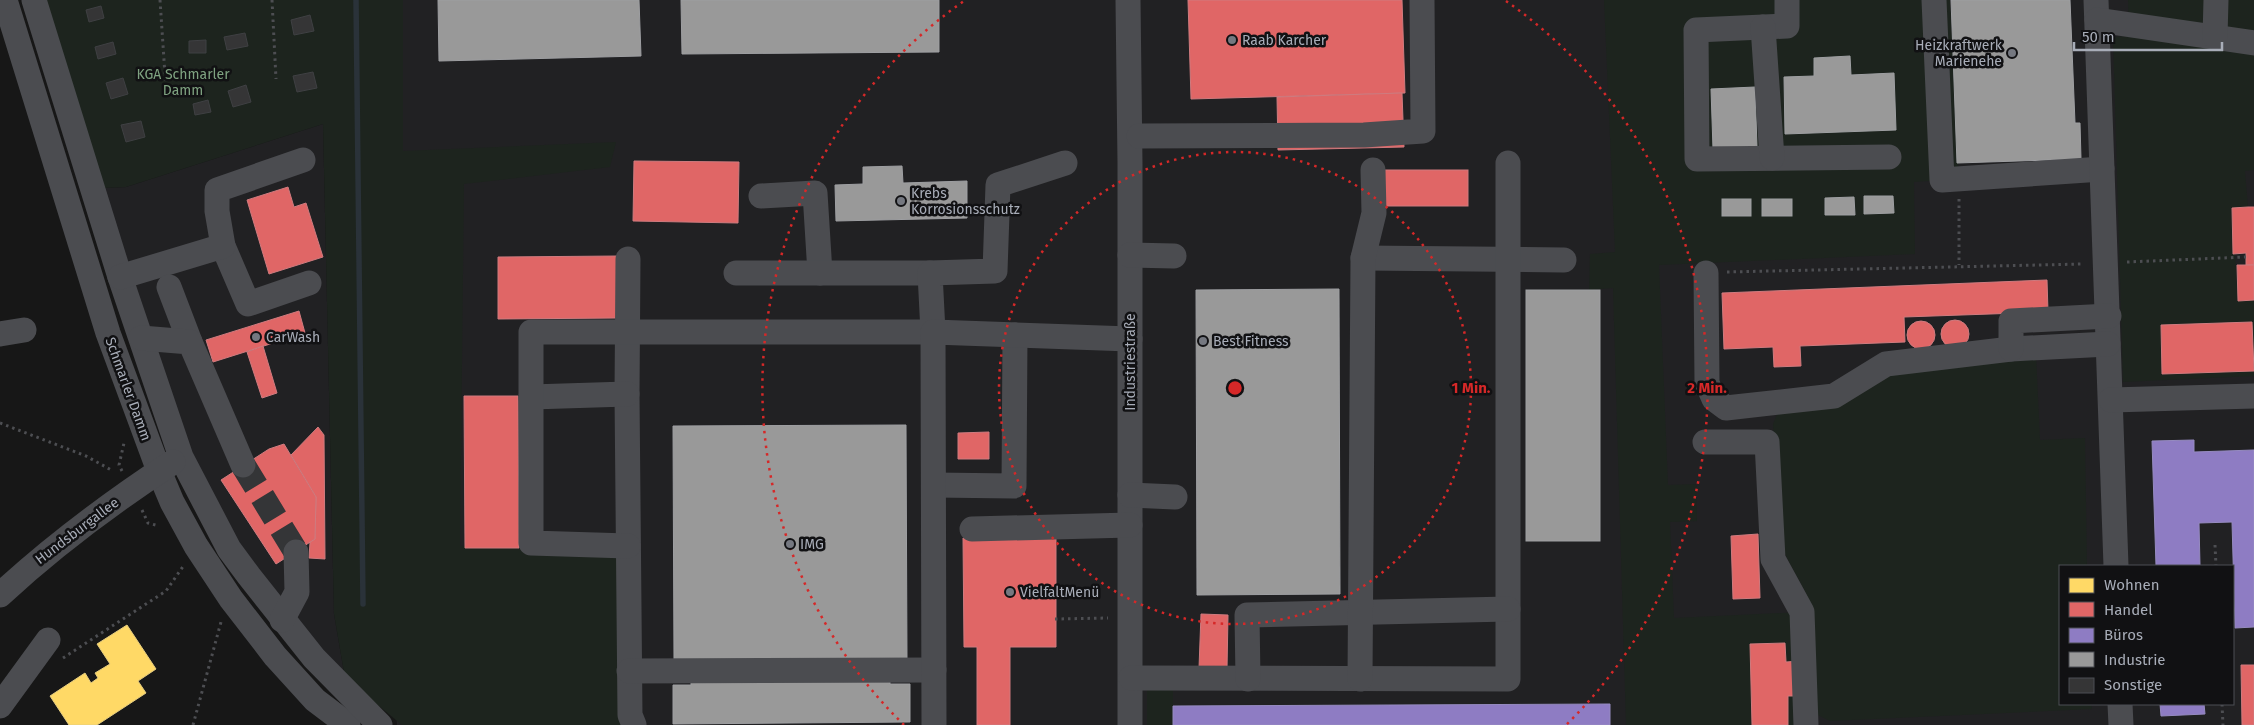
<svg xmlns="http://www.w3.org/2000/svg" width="2254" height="725" font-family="'Fira Sans',sans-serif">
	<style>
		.built { fill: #212123; fill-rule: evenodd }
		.green { fill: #1d241e }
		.homes { fill: #ffd966; stroke: #e5cc7f }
		.shops { fill: #e06666; stroke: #cf7b7f }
		.offices { fill: #8e7cc3; stroke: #968bc0 }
		.industry { fill: #999; stroke: #9e9fa2 }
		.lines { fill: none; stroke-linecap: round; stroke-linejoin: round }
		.stream { stroke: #2a3239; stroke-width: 5.5 }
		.building { fill: #353536; stroke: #3f4043 }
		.minor-tunnel { stroke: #343537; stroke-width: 25; stroke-dasharray: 25 12; stroke-linecap: butt }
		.path { stroke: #4d4e52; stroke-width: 3; stroke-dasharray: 2.5 4; stroke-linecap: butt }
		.minor { stroke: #4b4c50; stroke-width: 25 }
		.ring { fill: none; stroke: #d62828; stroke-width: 2.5; stroke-dasharray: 2.5 5 }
		.poi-dot { fill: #757880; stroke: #111113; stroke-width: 2 }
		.labels { text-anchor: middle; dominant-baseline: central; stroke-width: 5; stroke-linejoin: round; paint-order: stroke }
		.poi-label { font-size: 14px; fill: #a8adb8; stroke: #111113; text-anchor: start }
		.park-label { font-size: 14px; fill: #7fa381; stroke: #111113 }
		.street-label { font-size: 14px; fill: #a8adb8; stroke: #111113 }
		.centre { fill: #d62828; stroke: #111113; stroke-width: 2.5 }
		.ring-label { font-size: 15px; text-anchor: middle; font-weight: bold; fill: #d62828; stroke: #111113; stroke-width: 5; stroke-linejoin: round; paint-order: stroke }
	</style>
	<rect width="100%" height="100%" fill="#171717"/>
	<g class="built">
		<path d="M 403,0 L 2254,0 L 2254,725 L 397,725 L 389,613 L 403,151 ZM 2060,566 L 2233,566 L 2233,704 L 2060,704 Z"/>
		<path d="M 323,124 L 334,614 L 345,678 L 256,572 L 223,518 L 191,454 L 103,188 L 126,187 Z"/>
	</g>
	<g class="green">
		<path d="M 45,0 L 403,0 L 403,151 L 616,142 L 610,167 L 464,184 L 460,546 L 531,543 L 628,546 L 634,725 L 402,725 L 345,678 L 334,614 L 323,124 L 126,187 L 103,188 Z"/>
		<path d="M 1604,0 L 1950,0 L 1959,179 L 1914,182 L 1915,254 L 1659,265 L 1668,485 L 1696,484 L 1697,521 L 1670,522 L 1674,618 L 1802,612 L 1806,725 L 1626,725 L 1613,288 L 1589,290 L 1590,254 L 1615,252 Z"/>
		<path d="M 2128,0 L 2254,0 L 2254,170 L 2245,171 L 2248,207 L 2232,208 L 2238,301 L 2254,300 L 2254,376 L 2123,382 L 2113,37 L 2129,36 Z"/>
		<path d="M 2036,354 L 2040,440 L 2085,438 L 2087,566 L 2060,566 L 2060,704 L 2091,704 L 2092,709 L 1830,721 L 1814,713 L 1808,597 L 1779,543 L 1773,424 L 1780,407 L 1885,368 Z"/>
		<rect x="1147" y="683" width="26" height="42"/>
	</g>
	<path class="homes" d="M 127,625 L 156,669 L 138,681 L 146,693 L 97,725 L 69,725 L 50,696 L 85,673 L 91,683 L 98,678 L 95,673 L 110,664 L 97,644 Z"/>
	<g class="shops">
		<path d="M 1188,0 L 1402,0 L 1405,93 L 1191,99 Z"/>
		<path d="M 1402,93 L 1404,147 L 1278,150 L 1277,97 Z"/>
		<path d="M 634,161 L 739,162 L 738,223 L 633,221 Z"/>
		<rect x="1382" y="170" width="86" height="36"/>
		<path d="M 288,187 L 294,207 L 306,203 L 323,257 L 269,274 L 247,200 Z"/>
		<path d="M 2248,207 L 2254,207 L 2254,265 L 2246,265 L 2246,253 L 2233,254 L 2232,208 Z"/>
		<path d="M 618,256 L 618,318 L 498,319 L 498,257 Z"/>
		<path d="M 2237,265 L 2254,265 L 2254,300 L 2238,301 Z"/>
		<path d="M 2047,280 L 2048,312 L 1904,317 L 1905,342 L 1800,346 L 1801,366 L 1774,367 L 1773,347 L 1724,349 L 1722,293 Z"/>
		<path d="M 299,311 L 305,333 L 213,362 L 206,340 Z"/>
		<circle cx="1955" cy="334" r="14"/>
		<circle cx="1921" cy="335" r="14"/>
		<path d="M 2252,322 L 2254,371 L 2162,374 L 2161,325 Z"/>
		<path d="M 263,346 L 277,393 L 262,398 L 247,352 Z"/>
		<path d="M 464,396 L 518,396 L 519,548 L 465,548 Z"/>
		<path d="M 318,427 L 324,435 L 325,559 L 309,558 L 310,542 L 315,539 L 316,497 L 291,455 Z"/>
		<path d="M 989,432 L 989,459 L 958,459 L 958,433 Z"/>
		<path d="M 284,444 L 316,497 L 315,539 L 276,564 L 221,480 L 269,449 Z"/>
		<path d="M 1758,534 L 1760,598 L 1733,599 L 1731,536 Z"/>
		<path d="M 1056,537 L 1056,647 L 1010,647 L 1010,725 L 977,725 L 977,647 L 964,647 L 963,538 Z"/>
		<path d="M 1201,614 L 1228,615 L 1227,669 L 1199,668 Z"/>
		<path d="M 1785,643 L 1786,662 L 1800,661 L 1801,696 L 1788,696 L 1788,725 L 1752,725 L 1750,644 Z"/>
		<path d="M 2241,665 L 2254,665 L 2254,725 L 2242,725 Z"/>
	</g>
	<g class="offices">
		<path d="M 2194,440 L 2194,452 L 2254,450 L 2254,627 L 2235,628 L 2232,522 L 2199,523 L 2200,566 L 2156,566 L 2152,441 Z"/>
		<path d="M 1610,704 L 1610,725 L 1173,725 L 1173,706 Z"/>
		<path d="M 2160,704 L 2204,704 L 2205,714 L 2161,716 Z"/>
	</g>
	<g class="industry">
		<path d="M 438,0 L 639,0 L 641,56 L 439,61 Z"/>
		<path d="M 681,0 L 939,0 L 939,52 L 682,54 Z"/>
		<path d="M 1951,0 L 2070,0 L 2075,123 L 2080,123 L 2081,159 L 1957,163 Z"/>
		<path d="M 1850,56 L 1851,75 L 1894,73 L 1896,130 L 1785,134 L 1784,77 L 1814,76 L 1814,58 Z"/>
		<path d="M 1755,87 L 1757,147 L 1713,149 L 1711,89 Z"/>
		<path d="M 902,166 L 903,183 L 967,181 L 967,218 L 836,221 L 835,185 L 863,184 L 863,167 Z"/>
		<path d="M 1864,196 L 1893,196 L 1894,213 L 1864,214 Z"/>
		<path d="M 1854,197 L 1855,215 L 1825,215 L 1825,198 Z"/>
		<rect x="1722" y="199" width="29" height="17"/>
		<rect x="1762" y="199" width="30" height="17"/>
		<path d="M 1339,289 L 1340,594 L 1197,595 L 1196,290 Z"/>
		<rect x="1526" y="290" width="74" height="251"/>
		<path d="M 906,425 L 907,661 L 890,661 L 890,684 L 910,684 L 910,722 L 673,724 L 673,685 L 691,685 L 691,662 L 674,662 L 673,426 Z"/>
	</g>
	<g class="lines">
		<path class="stream" d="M 356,0 L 363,604"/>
	</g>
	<g class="building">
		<path d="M 101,6 L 104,18 L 89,22 L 86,10 Z"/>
		<path d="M 310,15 L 314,31 L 294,35 L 291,20 Z"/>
		<path d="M 245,33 L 248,46 L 227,50 L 224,37 Z"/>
		<path d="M 206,40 L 206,53 L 189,53 L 189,41 Z"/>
		<path d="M 113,42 L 116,54 L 98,59 L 95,47 Z"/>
		<path d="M 313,72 L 317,88 L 297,92 L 293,76 Z"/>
		<path d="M 123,78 L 128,94 L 111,99 L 106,83 Z"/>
		<path d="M 246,85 L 251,102 L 233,107 L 228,91 Z"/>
		<path d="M 208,100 L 211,112 L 195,115 L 193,104 Z"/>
		<path d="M 141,121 L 145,137 L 126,142 L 121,125 Z"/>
	</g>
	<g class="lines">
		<path class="minor-tunnel" d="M 243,465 L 296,552"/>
		<g class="path">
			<path d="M 160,0 L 166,90"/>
			<path d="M 272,0 L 276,79"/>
			<path d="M 1959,199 L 1959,265"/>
			<path d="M 2127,262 L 2246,257"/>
			<path d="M 1727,272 L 2083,264"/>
			<path d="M 0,423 L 86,456 L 113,471"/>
			<path d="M 122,471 L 119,465 L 124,443"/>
			<path d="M 142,510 L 148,523 L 159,526"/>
			<path d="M 2215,545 L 2216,566"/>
			<path d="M 1055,619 L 1108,618"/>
			<path d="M 63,658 L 166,591 L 184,565"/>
			<path d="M 2222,704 L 2223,725"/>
			<path d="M 193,725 L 221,622"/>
		</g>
		<g class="minor">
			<path d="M 5,0 L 108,333 L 159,471 L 172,502 L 196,546 L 231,599 L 275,656 L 315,700 L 348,725"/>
			<path d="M 34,0 L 120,277 L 181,457 L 229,549 L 249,576 L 314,658 L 380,725"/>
			<path d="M 1128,0 L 1130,163 L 1130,725"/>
			<path d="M 1787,0 L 1787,26 L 1696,30 L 1697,159 L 1889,157"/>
			<path d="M 1934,0 L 1942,180 L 2102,169"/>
			<path d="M 2096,0 L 2116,566"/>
			<path d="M 2097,20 L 2254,43"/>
			<path d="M 1763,27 L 1772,158"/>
			<path d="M 2215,37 L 2216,0"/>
			<path d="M 1139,136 L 1364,135 L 1423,131 L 1422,0"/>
			<path d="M 761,196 L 815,193 L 820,273"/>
			<path d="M 223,246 L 248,304 L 309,283"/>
			<path d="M 1130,255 L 1174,256"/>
			<path d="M 1363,258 L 1564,260"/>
			<path d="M 628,259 L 627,394 L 630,715 L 634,725"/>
			<path d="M 736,273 L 930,273"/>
			<path d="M 1706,273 L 1707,383 L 1714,399 L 1726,408 L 1834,396 L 1886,364 L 2011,349 L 2108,344"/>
			<path d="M 120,277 L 223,246 L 217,211 L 217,190 L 303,160"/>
			<path d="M 169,287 L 190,342"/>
			<path d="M 0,334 L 24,330"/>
			<path d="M 141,338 L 190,342 L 243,465"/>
			<path d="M 2011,349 L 2011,321 L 2109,316"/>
			<path d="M 531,397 L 627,394"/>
			<path d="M 2111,400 L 2254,396"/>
			<path d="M 1705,442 L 1767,442 L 1773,559 L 1802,612 L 1806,725"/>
			<path d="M 934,485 L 1014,486 L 1015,335"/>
			<path d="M 1130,495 L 1175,497"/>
			<path d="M 972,529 L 1130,525"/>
			<path d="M 628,546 L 531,543 L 531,332 L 933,332 L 930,273 L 995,271 L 998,185 L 1065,163"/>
			<path d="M 0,595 C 54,545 112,502 173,462"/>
			<path d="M 282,620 L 297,592 L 296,552"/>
			<path d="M 629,671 L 934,670"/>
			<path d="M 1131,678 L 1508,679 L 1508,163"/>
			<path d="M 1248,679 L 1247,615 L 1508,609"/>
			<path d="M 1360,679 L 1363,258 L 1374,213 L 1373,170"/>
			<path d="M 2120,704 L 2121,725"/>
			<path d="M 0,706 L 48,640"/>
			<path d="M 934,725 L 933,332 L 1130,339"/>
		</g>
	</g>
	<g class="ring">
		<circle cx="1235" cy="388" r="236"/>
		<path d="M904 725A472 472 0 0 1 964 1M1506 1A472 472 0 0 1 1566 725"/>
	</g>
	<g class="poi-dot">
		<circle cx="1232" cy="40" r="5"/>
		<circle cx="2012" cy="53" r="5"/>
		<circle cx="901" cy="201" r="5"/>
		<circle cx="256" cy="337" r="5"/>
		<circle cx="1203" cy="341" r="5"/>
		<circle cx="790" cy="544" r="5"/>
		<circle cx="1010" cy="592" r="5"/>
	</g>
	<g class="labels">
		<g class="poi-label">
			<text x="1242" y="40">Raab Karcher</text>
			<text x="2002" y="45" text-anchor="end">Heizkraftwerk<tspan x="2002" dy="16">Marienehe</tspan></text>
			<text x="911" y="193">Krebs<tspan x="911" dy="16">Korrosionsschutz</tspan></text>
			<text x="266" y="337">CarWash</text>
			<text x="1213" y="341">Best Fitness</text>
			<text x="800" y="544">IMG</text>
			<text x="1020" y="592">VielfaltMenü</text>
		</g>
		<g class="park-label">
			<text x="183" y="74">KGA Schmarler<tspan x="183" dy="16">Damm</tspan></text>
		</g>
		<g class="street-label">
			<text transform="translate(1130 362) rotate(-90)">Industriestraße</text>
			<text transform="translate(128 389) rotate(70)">Schmarler Damm</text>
			<text transform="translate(77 531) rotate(-37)">Hundsburgallee</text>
		</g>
	</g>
	<circle cx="1235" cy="388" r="8" class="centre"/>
	<g class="ring-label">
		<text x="1471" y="393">1 Min.</text>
		<text x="1707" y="393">2 Min.</text>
	</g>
	<rect x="2059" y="565" width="175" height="140" fill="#111113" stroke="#4d4f55"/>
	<rect x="2069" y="578" width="25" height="15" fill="#ffd966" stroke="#4d4f55"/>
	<text x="2104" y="590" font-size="15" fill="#a8adb8">Wohnen</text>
	<rect x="2069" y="602" width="25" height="15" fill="#e06666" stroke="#4d4f55"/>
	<text x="2104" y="615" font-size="15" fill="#a8adb8">Handel</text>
	<rect x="2069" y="628" width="25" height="15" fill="#8e7cc3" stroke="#4d4f55"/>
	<text x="2104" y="640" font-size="15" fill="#a8adb8">Büros</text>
	<rect x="2069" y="652" width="25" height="15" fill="#999999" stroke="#4d4f55"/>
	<text x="2104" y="665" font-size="15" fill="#a8adb8">Industrie</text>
	<rect x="2069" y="678" width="25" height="15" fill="#353536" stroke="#4d4f55"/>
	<text x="2104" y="690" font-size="15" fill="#a8adb8">Sonstige</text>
	<path d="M2074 42v8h148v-8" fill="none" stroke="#a8adb8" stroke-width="2.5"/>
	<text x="2082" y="42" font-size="15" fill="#a8adb8" stroke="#111113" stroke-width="4" paint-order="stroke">50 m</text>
</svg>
